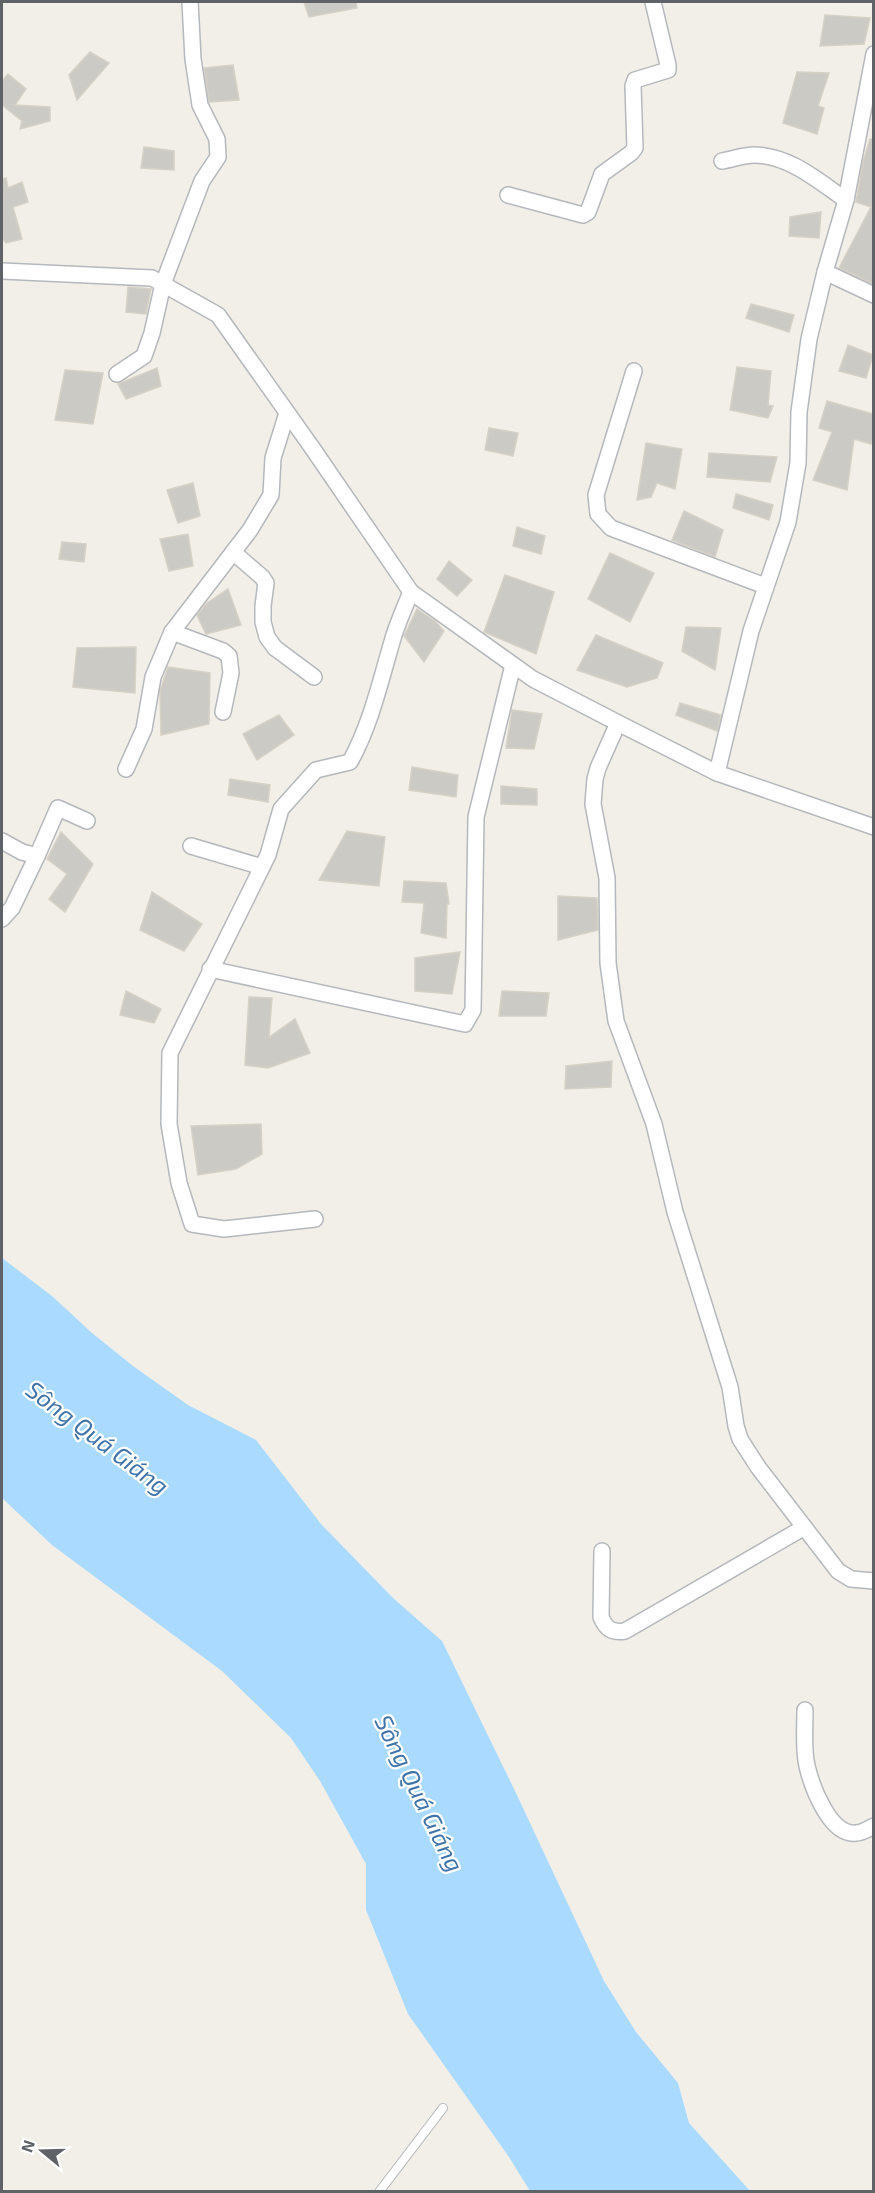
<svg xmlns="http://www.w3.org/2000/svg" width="875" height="2193" font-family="'Exo 2',sans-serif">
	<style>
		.water { fill: #aadaff }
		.building { fill: #cccac5; stroke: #d6d1c6; stroke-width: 1.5 }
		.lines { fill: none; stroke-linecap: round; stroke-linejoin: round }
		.lane-casing { stroke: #b5b8bc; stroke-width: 10 }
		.street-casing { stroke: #b5b8bc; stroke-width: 18 }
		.lane { stroke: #fff; stroke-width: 8 }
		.street { stroke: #fff; stroke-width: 15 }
		.labels { text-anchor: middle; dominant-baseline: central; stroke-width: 4.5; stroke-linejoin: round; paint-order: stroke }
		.water-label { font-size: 24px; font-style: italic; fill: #4174aa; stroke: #fff }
	</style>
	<rect width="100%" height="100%" fill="#f1efe8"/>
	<path class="water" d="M 2,1258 L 52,1296 L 92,1333 L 133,1366 L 188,1405 L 256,1440 L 321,1524 L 393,1598 L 442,1641 L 515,1791 L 604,1981 L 636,2032 L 678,2083 L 689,2123 L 750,2191 L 530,2191 L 509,2157 L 408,2014 L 366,1910 L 366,1864 L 320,1781 L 291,1738 L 222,1671 L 52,1545 L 2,1498 Z"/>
	<g class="building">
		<path d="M 304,2 L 356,2 L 357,8 L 309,17 Z"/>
		<path d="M 825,15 L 870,18 L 864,44 L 820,46 Z"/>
		<path d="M 90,52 L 109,63 L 77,100 L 69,75 Z"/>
		<path d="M 233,65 L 239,100 L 209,102 L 204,68 Z"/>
		<path d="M 797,72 L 829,73 L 818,106 L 824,108 L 817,134 L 783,123 Z"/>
		<path d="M 8,74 L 26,89 L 15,105 L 50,107 L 50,121 L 20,129 L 22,121 L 2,105 L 2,81 Z"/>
		<path d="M 870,139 L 873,139 L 873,284 L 839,268 L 871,207 L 856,202 L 863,162 Z"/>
		<path d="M 144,147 L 174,151 L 174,170 L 141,168 Z"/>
		<path d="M 6,178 L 8,188 L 22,182 L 28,202 L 13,207 L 22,239 L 6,243 L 2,238 L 2,179 Z"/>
		<path d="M 821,212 L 819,238 L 789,236 L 790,217 Z"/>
		<path d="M 128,287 L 151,289 L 146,314 L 126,312 Z"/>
		<path d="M 751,304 L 794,315 L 789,332 L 746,318 Z"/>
		<path d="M 848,345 L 873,355 L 866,378 L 839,371 Z"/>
		<path d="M 737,367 L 771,371 L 768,405 L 773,406 L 768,418 L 730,410 Z"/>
		<path d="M 157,368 L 161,386 L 126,399 L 118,384 Z"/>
		<path d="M 65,370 L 103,373 L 93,424 L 55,420 Z"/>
		<path d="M 827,401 L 873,414 L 873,437 L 871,444 L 854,439 L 847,490 L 813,480 L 832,432 L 819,428 Z"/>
		<path d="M 489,428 L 518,433 L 513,456 L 485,450 Z"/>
		<path d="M 646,443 L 682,449 L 675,489 L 657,483 L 651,497 L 637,500 Z"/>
		<path d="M 709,453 L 777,457 L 770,482 L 707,477 Z"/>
		<path d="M 193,483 L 200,516 L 178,523 L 167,490 Z"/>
		<path d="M 736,494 L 773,505 L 769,520 L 733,508 Z"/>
		<path d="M 684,511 L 723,530 L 715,557 L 672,540 Z"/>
		<path d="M 517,527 L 545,536 L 541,554 L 513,546 Z"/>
		<path d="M 188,534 L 193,566 L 169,571 L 160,539 Z"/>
		<path d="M 62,542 L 86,544 L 84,562 L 59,559 Z"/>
		<path d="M 610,553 L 654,573 L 630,622 L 588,599 Z"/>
		<path d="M 449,561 L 472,580 L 457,596 L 437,579 Z"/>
		<path d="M 505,575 L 554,592 L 536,654 L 484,632 Z"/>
		<path d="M 228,589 L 241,625 L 206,634 L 197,615 L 207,603 Z"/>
		<path d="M 417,609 L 436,622 L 444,631 L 424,662 L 404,636 Z"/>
		<path d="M 686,627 L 721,628 L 715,670 L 682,651 Z"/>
		<path d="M 596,635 L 663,663 L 657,678 L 627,687 L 577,670 Z"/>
		<path d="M 136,647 L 135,693 L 73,687 L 77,648 Z"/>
		<path d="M 168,667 L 210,673 L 209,724 L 161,735 L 160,691 Z"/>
		<path d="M 680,703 L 721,715 L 717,731 L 676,715 Z"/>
		<path d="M 512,710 L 542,714 L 534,749 L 506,748 Z"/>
		<path d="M 279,715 L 294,735 L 257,760 L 243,734 Z"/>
		<path d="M 412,767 L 458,775 L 456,797 L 409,790 Z"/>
		<path d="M 230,779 L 270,785 L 268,802 L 228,795 Z"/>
		<path d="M 501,786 L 537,789 L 537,805 L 501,804 Z"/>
		<path d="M 347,831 L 385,837 L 379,886 L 319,880 Z"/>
		<path d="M 61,832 L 93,864 L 65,912 L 49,899 L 67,874 L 47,859 Z"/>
		<path d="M 404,881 L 446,883 L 449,904 L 447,904 L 446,938 L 421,933 L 424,903 L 402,902 Z"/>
		<path d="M 152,892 L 202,924 L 184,951 L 140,930 Z"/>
		<path d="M 558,896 L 597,898 L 598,930 L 558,940 Z"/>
		<path d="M 460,952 L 452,994 L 415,991 L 415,958 Z"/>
		<path d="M 126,991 L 161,1009 L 154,1023 L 120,1015 Z"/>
		<path d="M 502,991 L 549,993 L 546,1016 L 499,1016 Z"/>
		<path d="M 249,997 L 272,998 L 269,1037 L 295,1019 L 310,1053 L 268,1068 L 245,1065 Z"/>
		<path d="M 612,1061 L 611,1087 L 565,1089 L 566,1066 Z"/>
		<path d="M 261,1124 L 262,1154 L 236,1169 L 198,1175 L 191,1126 Z"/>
	</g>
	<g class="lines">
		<g class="lane-casing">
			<path id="lane" d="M 379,2192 L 443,2108"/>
		</g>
		<g class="street-casing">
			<g id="street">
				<path d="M 722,161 C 733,159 744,155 754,155 C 789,155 818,181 846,200"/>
				<path d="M 508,195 L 583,215 L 588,212 L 602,174 L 631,153 L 635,148 L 633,86 L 635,80 L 668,70 L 668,65 L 653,2"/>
				<path d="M 2,271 L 152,278 L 218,315 L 313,449 L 411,592 L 533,679 L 618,723 L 717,773 L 874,827"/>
				<path d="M 825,272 L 874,295"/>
				<path d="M 634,371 L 596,495 L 598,514 L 611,528 L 765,586"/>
				<path d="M 117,374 L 144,356 L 152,333 L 163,284 L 202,181 L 218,157 L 217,139 L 200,105 L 193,59 L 190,2"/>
				<path d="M 233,552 L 262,577 L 266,583 L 263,606 L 263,622 L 267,637 L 275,648 L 314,677"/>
				<path d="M 172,632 L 223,651 L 229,656 L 231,673 L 223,712"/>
				<path d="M 618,723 L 598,768 L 595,779 L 593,804 L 607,878 L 608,963 L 616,1021 L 654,1124 L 675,1212 L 730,1387 L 736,1426 L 740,1439 L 758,1467 L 838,1571 L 851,1579 L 874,1581"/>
				<path d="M 126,769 L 144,729 L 153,677 L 172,632 L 250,530 L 271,495 L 273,458 L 287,413"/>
				<path d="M 717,773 L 751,631 L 788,522 L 798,463 L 799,412 L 809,339 L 825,272 L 846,200 L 874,54"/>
				<path d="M 2,841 L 22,852 L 37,856 L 58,808 L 87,821"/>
				<path d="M 191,846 L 262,867"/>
				<path d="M 2,919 L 12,908 L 37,856"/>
				<path d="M 210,969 L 465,1024 L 473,1010 L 476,817 L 513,665"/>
				<path d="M 315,1219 L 224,1229 L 192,1224 L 179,1183 L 169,1124 L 170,1053 L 268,855 L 281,809 L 316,770 L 350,762 C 372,722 381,678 394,635 C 399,620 405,606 411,592"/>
				<path d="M 602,1551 L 601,1617 C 606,1629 612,1633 625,1631 L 803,1528"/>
				<path d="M 805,1710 C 805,1729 803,1748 807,1766 C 812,1787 830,1836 856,1833 C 862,1833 868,1829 874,1826"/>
			</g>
		</g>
		<use href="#lane" class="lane"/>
		<use href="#street" class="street"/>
	</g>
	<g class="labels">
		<g class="water-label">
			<text transform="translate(98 1437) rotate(37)">Sông Quá Giáng</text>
			<text transform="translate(420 1793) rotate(64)">Sông Quá Giáng</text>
		</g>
	</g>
	<rect width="875" height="2193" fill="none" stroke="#5f6368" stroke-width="6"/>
	<g transform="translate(42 2151) rotate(289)" stroke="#ffffff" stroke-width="4.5" paint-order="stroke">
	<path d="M0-4.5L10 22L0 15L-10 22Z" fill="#5f6368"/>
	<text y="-9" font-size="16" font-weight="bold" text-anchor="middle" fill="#5f6368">N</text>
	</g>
</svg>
